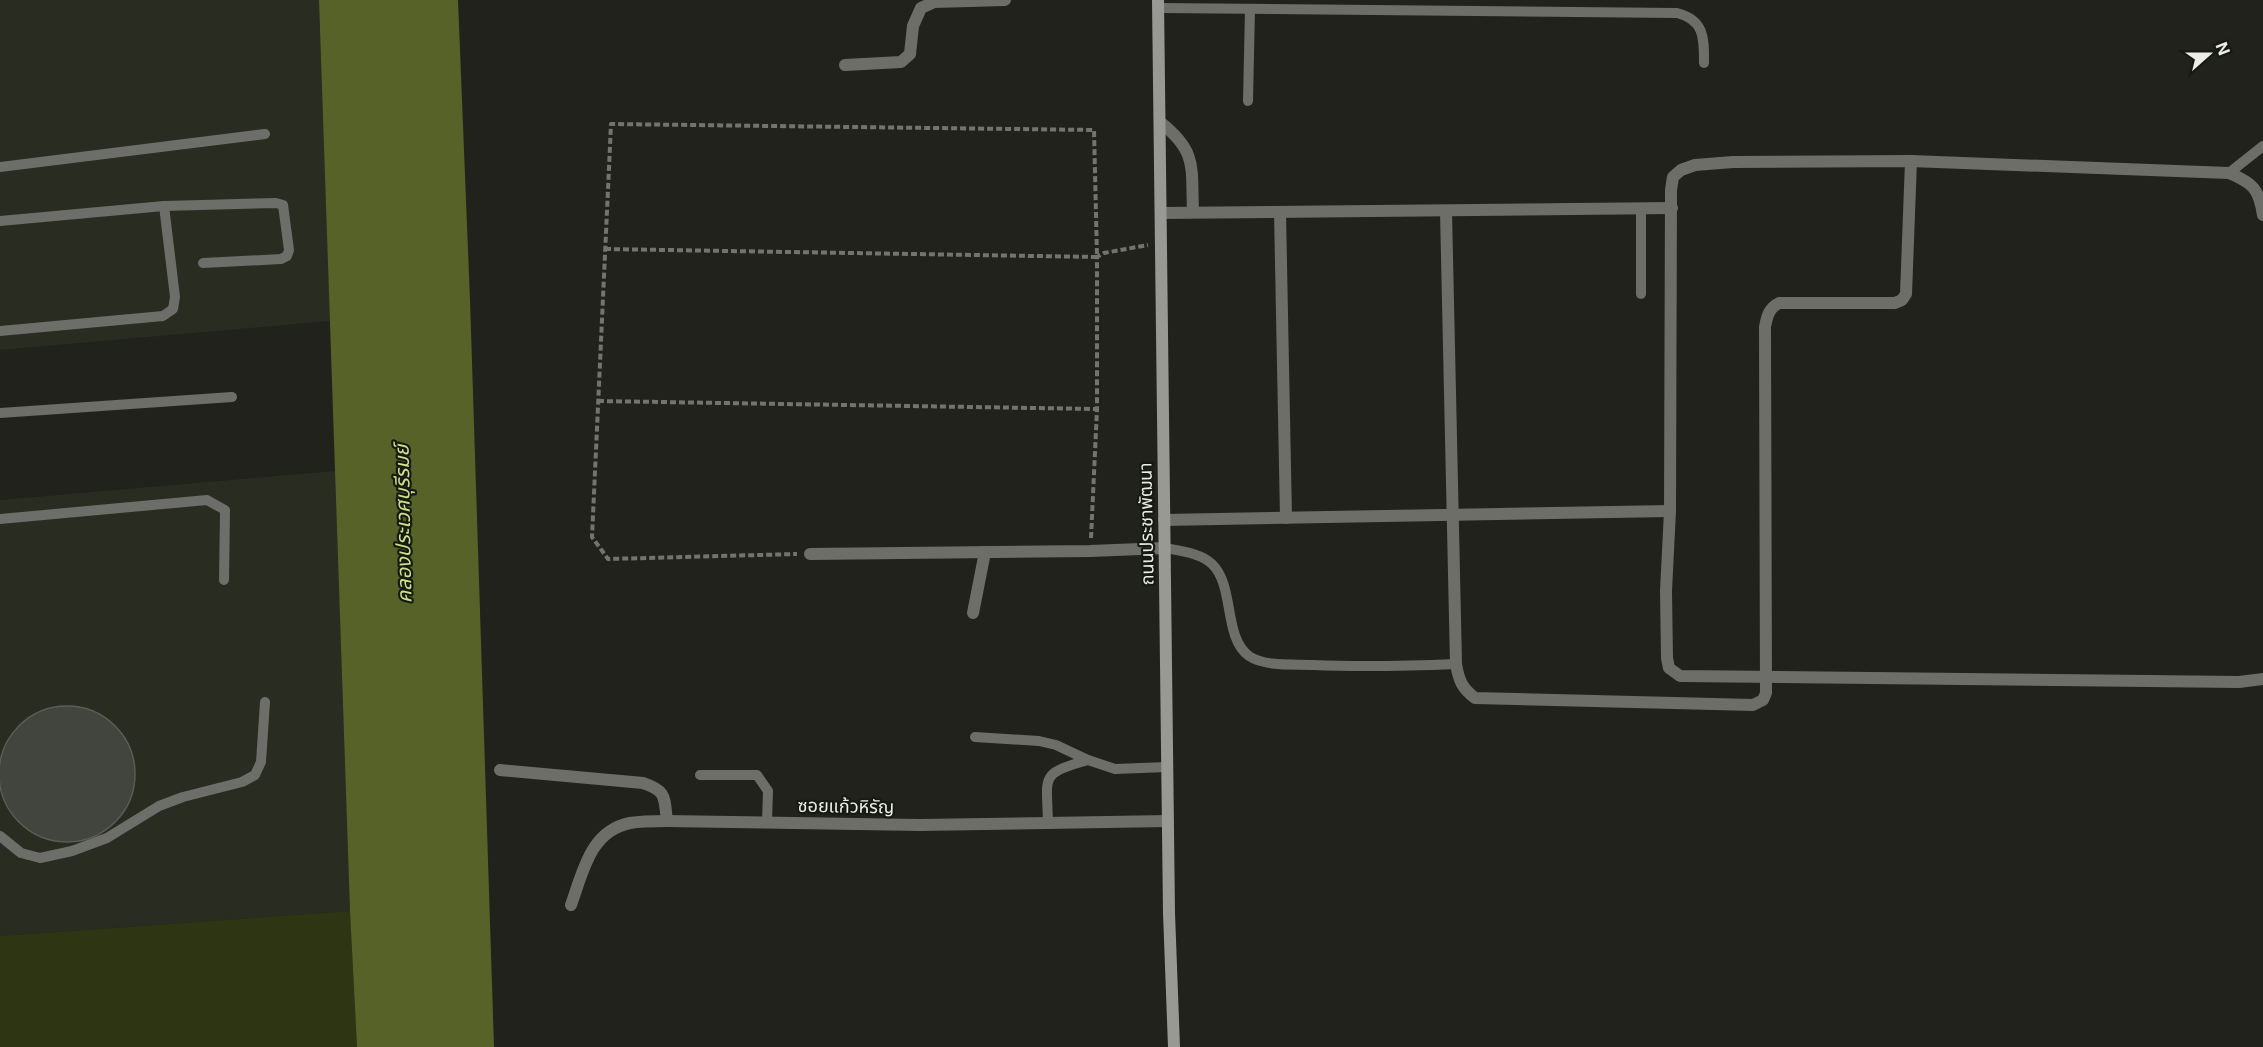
<svg xmlns="http://www.w3.org/2000/svg" width="2263" height="1047" font-family="Inter,'Noto Sans Thai',sans-serif">
	<style>
		.built { fill: #292c20 }
		.green { fill: #2e3512 }
		.water { fill: #576229 }
		.building { fill: #42443e; stroke: #5b5d56; stroke-width: 1.5 }
		.lines { fill: none; stroke-linecap: round; stroke-linejoin: round }
		.path { stroke: #73746f; stroke-width: 4; stroke-dasharray: 6 3; stroke-linecap: butt }
		.lane { stroke: #6d6d6a; stroke-width: 10 }
		.street { stroke: #6d6d6a; stroke-width: 12 }
		.secondary { stroke: #989994; stroke-width: 12 }
		.labels { text-anchor: middle; dominant-baseline: central; stroke-width: 4.5; stroke-linejoin: round; paint-order: stroke }
		.street-label { font-size: 18px; fill: #ecede9; stroke: #171913 }
		.water-label { font-size: 20px; font-style: italic; fill: #cee18c; stroke: #171913 }
	</style>
	<rect width="100%" height="100%" fill="#21221c"/>
	<g class="built">
		<path d="M 0,0 L 319,0 L 330,321 L 0,350 Z"/>
		<path d="M 335,471 L 350,911 L 0,936 L 0,500 Z"/>
	</g>
	<path class="green" d="M 350,911 L 357,1047 L 0,1047 L 0,936 Z"/>
	<path class="water" d="M 319,0 L 458,0 L 470,300 L 494,1047 L 357,1047 L 350,911 Z"/>
	<circle class="building" cx="67" cy="774" r="68"/>
	<g class="lines">
		<g class="path">
			<path d="M 605,249 L 1097,257 L 1094,130 L 611,124 L 592,537 L 608,559 L 797,554"/>
			<path d="M 598,401 L 1097,409"/>
			<path d="M 1091,538 L 1097,409 L 1097,257 L 1104,253 L 1148,245"/>
		</g>
		<g class="lane">
			<path d="M 1159,8 L 1677,13 C 1705,20 1704,39 1704,63"/>
			<path d="M 1248,101 L 1250,9"/>
			<path d="M 0,167 L 265,134"/>
			<path d="M 2229,173 L 2263,146"/>
			<path d="M 0,221 L 164,206 L 276,203 L 283,205 L 289,250 L 287,256 L 281,259 L 203,263"/>
			<path d="M 1641,294 L 1641,208"/>
			<path d="M 0,331 L 163,316 L 173,309 L 175,297 L 164,206"/>
			<path d="M 0,413 L 232,397"/>
			<path d="M 0,519 L 207,500 L 225,510 L 224,580"/>
			<path d="M 1165,548 C 1180,551 1201,553 1212,564 C 1235,586 1223,637 1249,656 C 1265,667 1295,664 1313,665 C 1361,667 1408,666 1456,664"/>
			<path d="M 975,737 L 1039,741 L 1056,745 L 1088,760 L 1115,769 L 1167,767"/>
			<path d="M 700,775 L 757,775 L 768,791 L 767,822"/>
			<path d="M 1048,823 C 1047,775 1039,774 1088,760"/>
			<path d="M 0,836 L 21,853 L 40,858 L 72,851 L 107,838 L 159,806 L 183,797 L 242,782 L 255,775 L 261,762 L 265,702"/>
		</g>
		<g class="street">
			<path d="M 845,65 L 901,62 L 910,54 L 913,26 L 921,8 L 934,2 L 1005,0"/>
			<path d="M 1160,122 C 1198,152 1191,167 1193,211"/>
			<path d="M 1446,211 L 1456,664 C 1459,681 1462,688 1475,698 L 1753,705 L 1763,700 L 1766,693 L 1765,327 C 1767,316 1769,308 1779,303 L 1895,303 L 1902,300 L 1906,294 L 1911,161"/>
			<path d="M 1280,212 L 1286,518"/>
			<path d="M 1161,213 L 1672,208"/>
			<path d="M 2263,215 C 2259,189 2253,183 2229,173 L 1911,161 L 1733,162 L 1695,165 L 1681,170 L 1673,177 L 1671,190 L 1670,511 L 1666,591 L 1667,658 L 1669,668 L 1680,676 L 2239,682 L 2263,679"/>
			<path d="M 1164,520 L 1670,511"/>
			<path d="M 810,554 L 1090,551 L 1165,548"/>
			<path d="M 973,613 L 985,552"/>
			<path d="M 500,770 L 643,783 C 667,791 664,797 667,821"/>
			<path d="M 571,905 C 583,872 590,831 630,823 C 642,821 655,821 667,821 L 920,825 L 1168,821"/>
		</g>
		<path class="secondary" d="M 1158,0 L 1169,913 L 1174,1047"/>
	</g>
	<g class="labels">
		<g class="street-label">
			<text transform="translate(1146 524) rotate(-91)">ถนนประชาพัฒนา</text>
			<text transform="translate(846 806) rotate(1)">ซอยแก้วหิรัญ</text>
		</g>
		<g class="water-label">
			<text transform="translate(403 524) rotate(-91)">คลองประเวศบุรีรมย์</text>
		</g>
	</g>
	<g transform="translate(2209 54) rotate(69)" stroke="#171913" stroke-width="4.5" paint-order="stroke">
	<path d="M0-4.5L10 22L0 15L-10 22Z" fill="#ecede9"/>
	<text y="-9" font-size="16" font-weight="bold" text-anchor="middle" fill="#ecede9">N</text>
	</g>
</svg>
